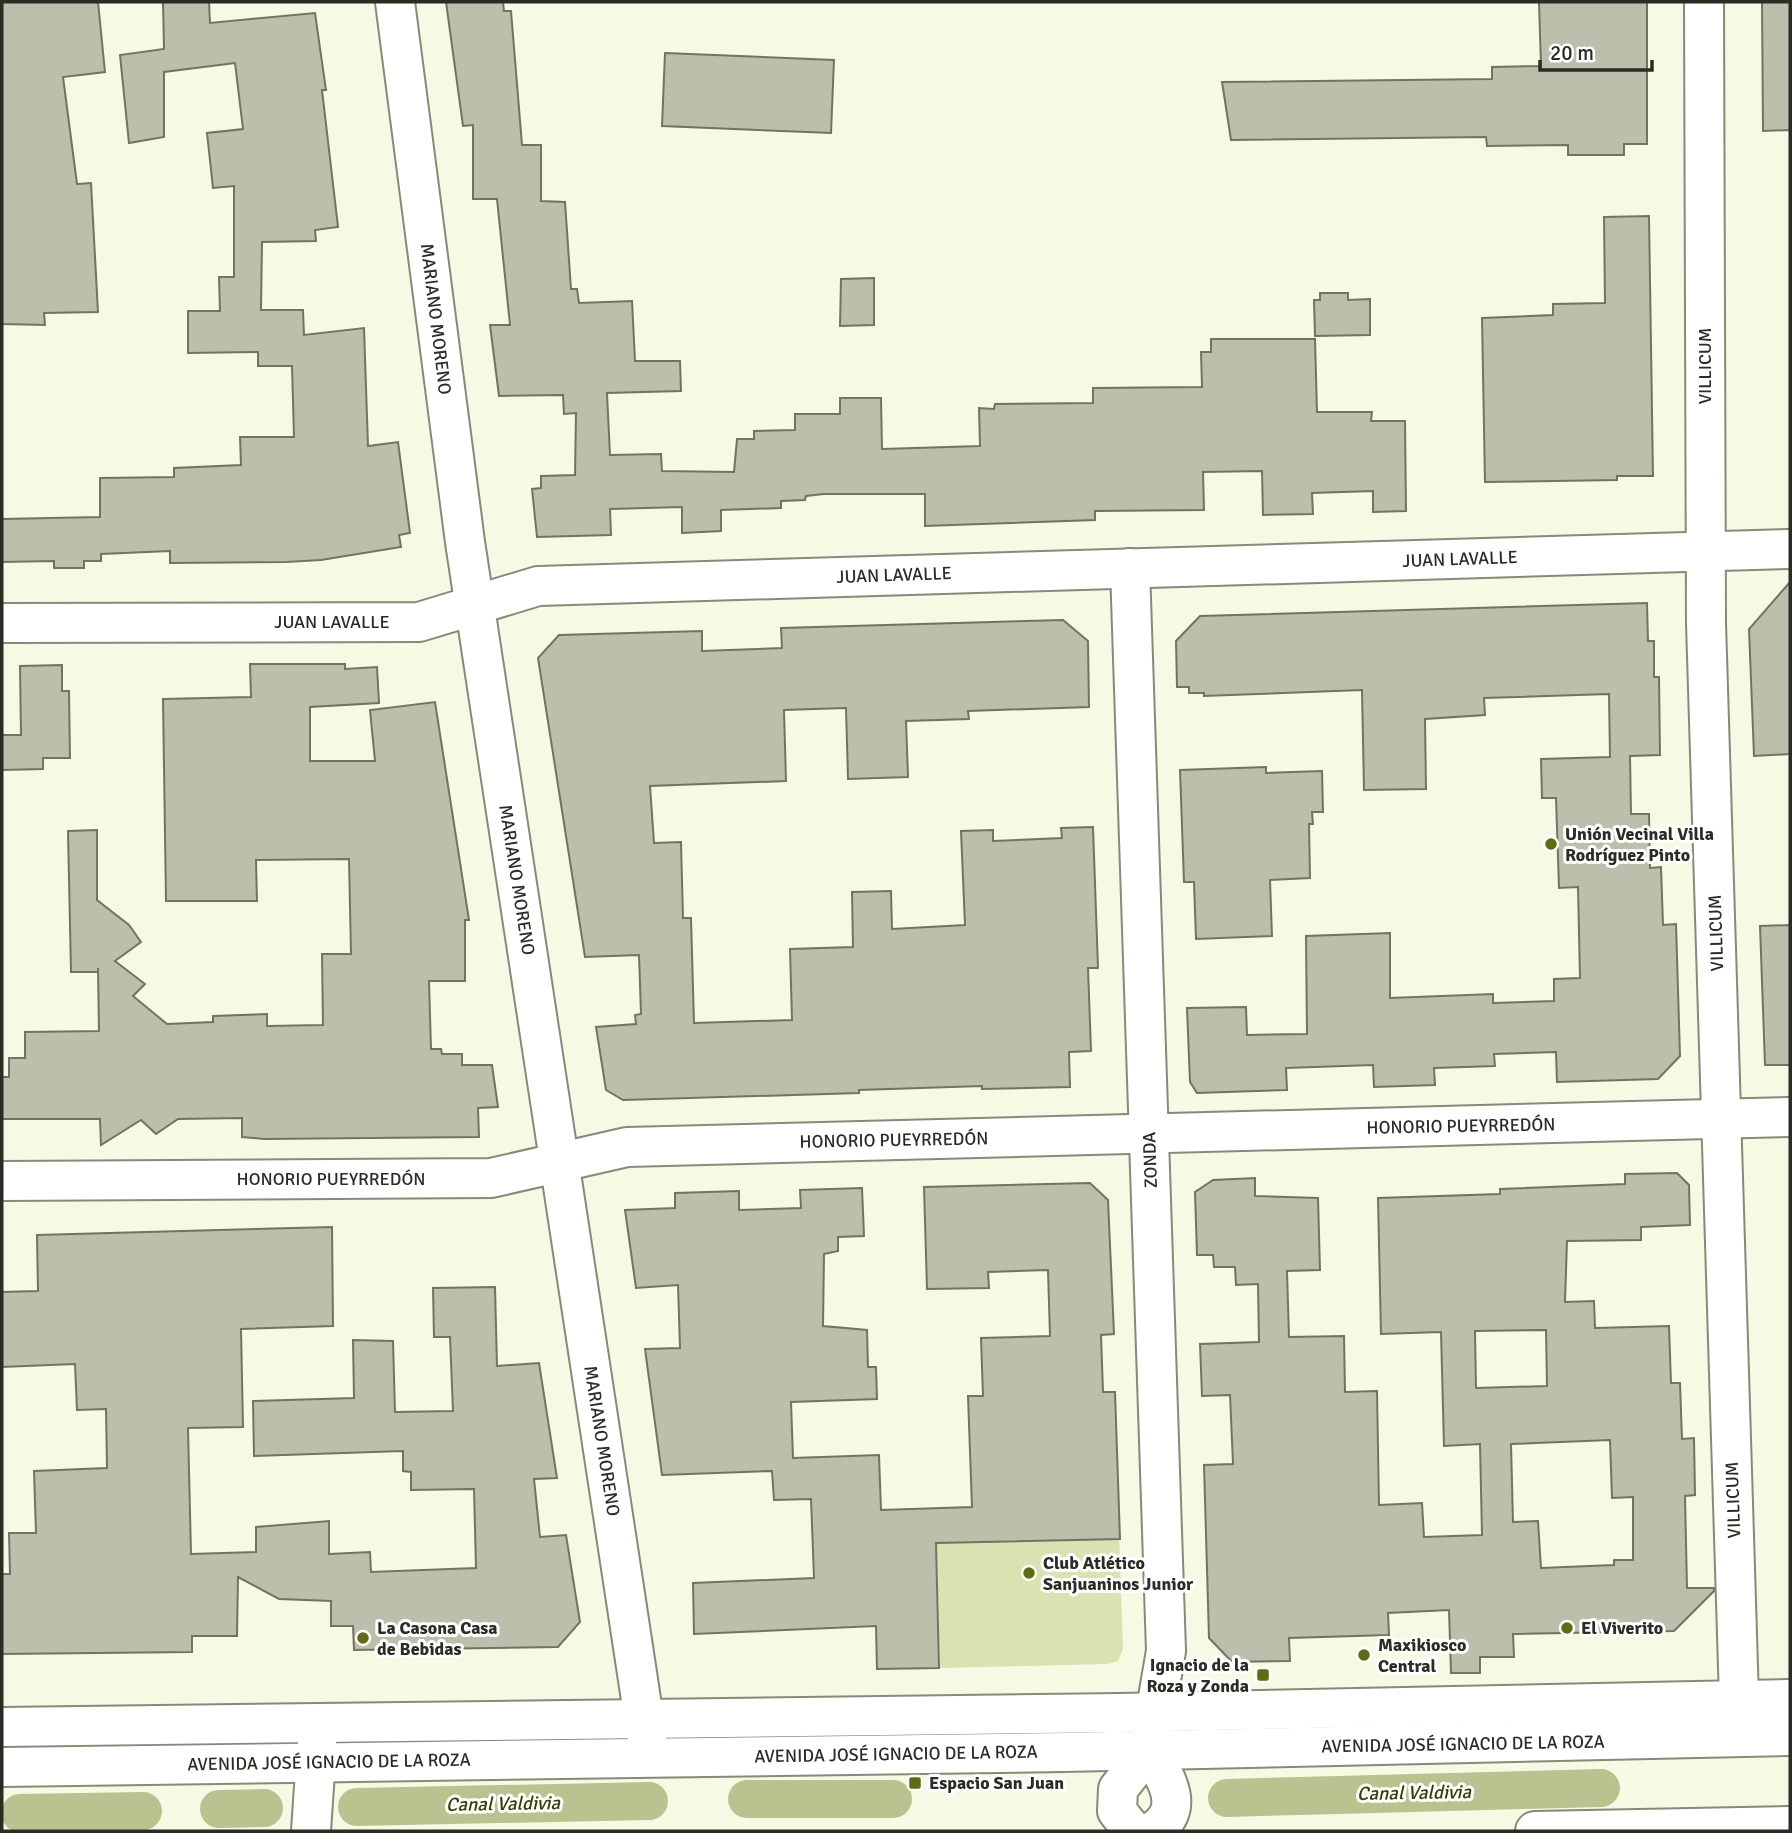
<svg xmlns="http://www.w3.org/2000/svg" width="1792" height="1833" font-family="Signika,sans-serif">
	<style>
		.green { fill: #d9e3b1 }
		.lines { fill: none; stroke-linecap: round; stroke-linejoin: round }
		.canal { stroke: #b9c38f; stroke-width: 38 }
		.building { fill: #bbbfab; stroke: #707462; stroke-width: 2; fill-rule: evenodd }
		.minor-casing { stroke: #868a77; stroke-width: 42 }
		.major-casing { stroke: #868a77; stroke-width: 42 }
		.minor { stroke: #fff; stroke-width: 38 }
		.major { stroke: #fff; stroke-width: 38 }
		.poi-dot { fill: #616b11; stroke: #fff; stroke-width: 2.5 }
		.labels { text-anchor: middle; dominant-baseline: central; stroke-width: 6; stroke-linejoin: round; paint-order: stroke }
		.street-label { font-size: 18px; fill: #2b2d25; stroke: #fff }
		.poi-label { font-size: 18px; font-weight: bold; fill: #2b2d25; stroke: #fff; text-anchor: start }
		.water-label { font-size: 19px; font-style: italic; fill: #373e00; stroke: #fff }
	</style>
	<rect width="100%" height="100%" fill="#f6fae5"/>
	<path class="green" d="M 1118,1502 L 1123,1649 L 1118,1661 L 1108,1664 L 940,1668 L 936,1508 Z"/>
	<g class="lines">
		<g class="canal">
			<path d="M 1227,1798 L 1601,1788"/>
			<path d="M 747,1799 L 893,1799"/>
			<path d="M 357,1807 L 649,1801"/>
			<path d="M 219,1809 L 264,1808"/>
			<path d="M 20,1813 L 143,1811"/>
		</g>
	</g>
	<g class="building">
		<path d="M 2,2 L 98,2 L 105,72 L 63,77 L 77,184 L 91,183 L 98,312 L 44,313 L 45,325 L 2,324 Z"/>
		<path d="M 163,2 L 209,2 L 210,23 L 315,13 L 326,90 L 322,90 L 338,227 L 315,230 L 316,241 L 262,242 L 261,310 L 303,310 L 304,335 L 364,328 L 368,446 L 398,442 L 410,533 L 399,535 L 401,547 L 321,560 L 286,562 L 170,563 L 170,551 L 101,554 L 101,561 L 84,561 L 84,568 L 54,568 L 54,561 L 2,562 L 2,519 L 100,517 L 100,478 L 174,477 L 174,468 L 241,465 L 240,437 L 294,437 L 292,366 L 258,366 L 258,352 L 188,353 L 188,311 L 220,311 L 219,277 L 234,277 L 234,186 L 213,188 L 207,133 L 243,129 L 235,63 L 164,72 L 164,137 L 129,143 L 120,55 L 164,49 Z"/>
		<path d="M 446,2 L 503,2 L 504,11 L 511,11 L 522,145 L 541,145 L 541,201 L 565,202 L 571,289 L 577,289 L 579,303 L 632,301 L 635,361 L 680,361 L 681,391 L 607,393 L 610,455 L 661,454 L 662,471 L 734,472 L 737,439 L 754,439 L 754,431 L 795,430 L 795,414 L 840,414 L 840,398 L 881,398 L 882,449 L 980,446 L 979,408 L 994,409 L 995,404 L 1093,403 L 1093,388 L 1202,387 L 1201,352 L 1211,352 L 1211,339 L 1315,339 L 1317,412 L 1372,412 L 1371,421 L 1405,421 L 1406,511 L 1373,512 L 1373,491 L 1312,493 L 1313,514 L 1263,515 L 1262,471 L 1203,472 L 1204,510 L 1095,511 L 1095,520 L 925,526 L 925,494 L 824,494 L 806,496 L 805,500 L 781,501 L 781,508 L 721,510 L 721,531 L 682,533 L 682,507 L 610,509 L 611,535 L 537,537 L 532,489 L 541,488 L 541,476 L 575,475 L 576,413 L 564,414 L 563,395 L 499,396 L 490,325 L 510,325 L 497,199 L 473,199 L 473,125 L 463,126 Z"/>
		<path d="M 1539,2 L 1647,2 L 1647,144 L 1624,144 L 1624,155 L 1568,155 L 1568,145 L 1487,146 L 1486,137 L 1231,140 L 1222,82 L 1492,79 L 1492,67 L 1541,66 Z"/>
		<path d="M 1762,2 L 1790,2 L 1790,130 L 1763,131 Z"/>
		<path d="M 665,53 L 834,60 L 831,133 L 662,126 Z"/>
		<path d="M 1649,216 L 1653,476 L 1617,476 L 1617,480 L 1485,482 L 1482,318 L 1553,315 L 1553,304 L 1605,303 L 1604,217 Z"/>
		<path d="M 874,278 L 874,325 L 840,326 L 841,279 Z"/>
		<path d="M 1320,293 L 1348,293 L 1348,300 L 1370,299 L 1370,335 L 1315,336 L 1314,300 L 1320,300 Z"/>
		<path d="M 1790,582 L 1790,754 L 1754,756 L 1749,629 Z"/>
		<path d="M 1647,603 L 1648,641 L 1654,641 L 1654,677 L 1659,677 L 1660,755 L 1630,756 L 1631,814 L 1649,814 L 1650,868 L 1661,867 L 1663,925 L 1676,924 L 1680,1056 L 1658,1079 L 1557,1082 L 1556,1052 L 1494,1054 L 1495,1066 L 1434,1068 L 1435,1085 L 1374,1087 L 1373,1065 L 1286,1068 L 1287,1090 L 1197,1093 L 1190,1082 L 1187,1008 L 1246,1007 L 1247,1035 L 1307,1034 L 1306,936 L 1390,933 L 1390,998 L 1493,994 L 1493,1003 L 1554,1001 L 1554,979 L 1580,978 L 1578,887 L 1559,888 L 1556,798 L 1542,798 L 1541,759 L 1610,757 L 1609,694 L 1484,698 L 1485,715 L 1425,719 L 1426,789 L 1364,790 L 1362,690 L 1204,696 L 1204,693 L 1189,693 L 1189,687 L 1177,687 L 1176,641 L 1200,616 Z"/>
		<path d="M 1063,620 L 1088,641 L 1089,707 L 968,711 L 969,719 L 906,721 L 908,777 L 848,779 L 846,708 L 784,710 L 786,781 L 650,786 L 654,843 L 681,842 L 683,918 L 691,918 L 694,1023 L 792,1020 L 790,949 L 853,947 L 852,892 L 891,891 L 892,929 L 965,925 L 961,831 L 993,830 L 993,841 L 1062,838 L 1061,828 L 1093,827 L 1098,968 L 1088,968 L 1091,1051 L 1069,1052 L 1070,1087 L 982,1089 L 982,1086 L 859,1090 L 859,1093 L 623,1100 L 606,1090 L 596,1027 L 636,1024 L 635,1015 L 641,1014 L 639,955 L 585,957 L 538,658 L 559,635 L 702,631 L 702,651 L 782,648 L 781,628 Z"/>
		<path d="M 250,664 L 345,664 L 345,669 L 377,667 L 379,703 L 310,707 L 310,761 L 375,761 L 370,710 L 435,702 L 469,920 L 465,920 L 465,981 L 429,981 L 431,1049 L 441,1049 L 442,1054 L 462,1054 L 462,1065 L 492,1065 L 498,1107 L 478,1108 L 479,1137 L 264,1139 L 242,1137 L 242,1118 L 178,1119 L 156,1134 L 141,1120 L 101,1145 L 100,1119 L 2,1119 L 2,1077 L 9,1077 L 9,1058 L 25,1058 L 25,1032 L 99,1031 L 98,968 L 98,972 L 71,972 L 68,831 L 97,830 L 97,900 L 129,925 L 141,942 L 115,961 L 145,984 L 133,996 L 167,1024 L 213,1022 L 213,1016 L 267,1014 L 267,1026 L 323,1025 L 322,954 L 351,954 L 349,859 L 256,860 L 257,901 L 166,901 L 163,699 L 251,697 Z"/>
		<path d="M 62,665 L 62,691 L 69,691 L 70,758 L 43,758 L 43,769 L 2,770 L 2,735 L 21,735 L 20,666 Z"/>
		<path d="M 1266,767 L 1266,773 L 1322,771 L 1323,812 L 1312,812 L 1313,824 L 1309,824 L 1310,878 L 1270,880 L 1272,936 L 1196,939 L 1194,882 L 1184,882 L 1180,770 Z"/>
		<path d="M 1790,925 L 1790,1065 L 1765,1065 L 1760,926 Z"/>
		<path d="M 1677,1173 L 1689,1185 L 1690,1225 L 1641,1227 L 1641,1240 L 1567,1241 L 1565,1302 L 1594,1301 L 1595,1328 L 1669,1326 L 1671,1383 L 1680,1383 L 1682,1439 L 1694,1438 L 1695,1495 L 1685,1496 L 1687,1588 L 1714,1588 L 1714,1591 L 1674,1631 L 1513,1634 L 1514,1657 L 1480,1657 L 1480,1673 L 1451,1673 L 1449,1610 L 1388,1613 L 1389,1635 L 1289,1638 L 1290,1661 L 1232,1662 L 1209,1638 L 1204,1465 L 1233,1464 L 1230,1395 L 1202,1396 L 1200,1344 L 1259,1342 L 1258,1284 L 1236,1285 L 1235,1267 L 1214,1267 L 1213,1255 L 1197,1255 L 1195,1192 L 1213,1180 L 1255,1178 L 1255,1196 L 1318,1198 L 1320,1270 L 1287,1271 L 1289,1337 L 1344,1336 L 1345,1392 L 1377,1391 L 1379,1505 L 1422,1503 L 1424,1537 L 1482,1535 L 1480,1444 L 1444,1446 L 1441,1332 L 1381,1334 L 1378,1198 L 1500,1194 L 1500,1189 L 1625,1184 L 1625,1174 ZM 1546,1330 L 1547,1386 L 1476,1388 L 1475,1331 ZM 1610,1440 L 1612,1498 L 1633,1497 L 1633,1560 L 1614,1560 L 1614,1565 L 1541,1568 L 1538,1521 L 1513,1522 L 1511,1444 Z"/>
		<path d="M 1090,1183 L 1108,1200 L 1114,1334 L 1101,1335 L 1103,1392 L 1115,1392 L 1120,1539 L 936,1543 L 939,1668 L 877,1669 L 876,1626 L 694,1634 L 693,1583 L 814,1578 L 811,1499 L 774,1500 L 772,1471 L 662,1475 L 645,1349 L 680,1348 L 678,1285 L 636,1288 L 625,1210 L 675,1208 L 675,1193 L 739,1191 L 739,1210 L 801,1208 L 800,1190 L 862,1188 L 864,1236 L 838,1237 L 838,1251 L 824,1254 L 823,1326 L 867,1330 L 868,1367 L 876,1367 L 877,1399 L 791,1402 L 793,1458 L 879,1455 L 881,1510 L 972,1507 L 968,1396 L 983,1396 L 981,1338 L 1050,1336 L 1048,1270 L 988,1272 L 989,1288 L 927,1289 L 924,1187 Z"/>
		<path d="M 332,1227 L 333,1326 L 241,1329 L 243,1427 L 188,1428 L 191,1554 L 256,1552 L 256,1527 L 329,1521 L 329,1554 L 370,1552 L 371,1572 L 476,1568 L 474,1489 L 411,1490 L 411,1472 L 403,1471 L 403,1451 L 254,1456 L 253,1401 L 354,1398 L 353,1340 L 393,1341 L 395,1412 L 453,1411 L 450,1337 L 434,1337 L 433,1288 L 495,1287 L 497,1366 L 539,1363 L 557,1478 L 534,1479 L 540,1537 L 566,1535 L 580,1622 L 558,1647 L 354,1650 L 353,1626 L 331,1626 L 331,1601 L 279,1599 L 238,1577 L 237,1636 L 192,1636 L 192,1652 L 2,1654 L 2,1574 L 10,1574 L 9,1533 L 36,1533 L 34,1471 L 107,1468 L 106,1409 L 77,1410 L 75,1364 L 2,1367 L 2,1292 L 38,1291 L 37,1235 Z"/>
	</g>
	<g class="lines">
		<g class="minor-casing">
			<g id="minor">
				<path d="M 395,2 L 465,542 L 649,1752"/>
				<path d="M 1704,2 L 1706,623 L 1740,1732"/>
				<path d="M 1130,568 L 1166,1651 L 1149,1750 L 1118,1789 L 1117,1811 L 1133,1831"/>
				<path d="M 2,623 L 419,622 L 538,586 L 1790,549"/>
				<path d="M 2,1181 L 491,1178 L 627,1147 L 1790,1117"/>
				<path d="M 1149,1750 C 1165,1776 1188,1809 1153,1831"/>
				<path d="M 311,1831 L 318,1728"/>
				<path d="M 1535,1831 L 1790,1826"/>
			</g>
		</g>
		<g class="major-casing">
			<g id="major">
				<path d="M 2,1727 L 1119,1713 L 1790,1699"/>
				<path d="M 2,1767 L 1064,1752 L 1790,1736"/>
			</g>
		</g>
		<use href="#minor" class="minor"/>
		<use href="#major" class="major"/>
	</g>
	<g class="poi-dot">
		<circle cx="1551" cy="844" r="7"/>
		<circle cx="1029" cy="1573" r="7"/>
		<circle cx="1567" cy="1628" r="7"/>
		<circle cx="363" cy="1638" r="7"/>
		<circle cx="1364" cy="1655" r="7"/>
		<rect x="1256" y="1668" width="14" height="14" rx="3.5"/>
		<rect x="908" y="1776" width="14" height="14" rx="3.5"/>
	</g>
	<g class="labels">
		<g class="street-label">
			<text transform="translate(436 319) rotate(83)">MARIANO MORENO</text>
			<text transform="translate(1705 366) rotate(-90)">VILLICUM</text>
			<text transform="translate(1460 559) rotate(-2)">JUAN LAVALLE</text>
			<text transform="translate(894 575) rotate(-2)">JUAN LAVALLE</text>
			<text x="332" y="622">JUAN LAVALLE</text>
			<text transform="translate(517 880) rotate(81)">MARIANO MORENO</text>
			<text transform="translate(1716 933) rotate(-92)">VILLICUM</text>
			<text transform="translate(1461 1126) rotate(-1)">HONORIO PUEYRREDÓN</text>
			<text transform="translate(894 1140) rotate(-1)">HONORIO PUEYRREDÓN</text>
			<text transform="translate(1150 1160) rotate(-92)">ZONDA</text>
			<text x="331" y="1179">HONORIO PUEYRREDÓN</text>
			<text transform="translate(602 1441) rotate(81)">MARIANO MORENO</text>
			<text transform="translate(1733 1500) rotate(-92)">VILLICUM</text>
			<text transform="translate(1463 1744) rotate(-1)">AVENIDA JOSÉ IGNACIO DE LA ROZA</text>
			<text transform="translate(896 1754) rotate(-1)">AVENIDA JOSÉ IGNACIO DE LA ROZA</text>
			<text transform="translate(329 1762) rotate(-1)">AVENIDA JOSÉ IGNACIO DE LA ROZA</text>
		</g>
		<g class="poi-label">
			<text x="1565" y="834">Unión Vecinal Villa<tspan x="1565" dy="21">Rodríguez Pinto</tspan></text>
			<text x="1043" y="1563">Club Atlético<tspan x="1043" dy="21">Sanjuaninos Junior</tspan></text>
			<text x="377" y="1628">La Casona Casa<tspan x="377" dy="21">de Bebidas</tspan></text>
			<text x="1581" y="1628">El Viverito</text>
			<text x="1378" y="1645">Maxikiosco<tspan x="1378" dy="21">Central</tspan></text>
			<text x="1249" y="1665" text-anchor="end">Ignacio de la<tspan x="1249" dy="21">Roza y Zonda</tspan></text>
			<text x="929" y="1783">Espacio San Juan</text>
		</g>
		<g class="water-label">
			<text transform="translate(1414 1793) rotate(-1)">Canal Valdivia</text>
			<text transform="translate(503 1804) rotate(-1)">Canal Valdivia</text>
		</g>
	</g>
	<rect width="1792" height="1833" fill="none" stroke="#2b2d25" stroke-width="7"/>
	<path d="M1540 60v10h112v-10" fill="none" stroke="#2b2d25" stroke-width="3.5"/>
	<text x="1550" y="60" font-size="21" fill="#2b2d25" stroke="#ffffff" stroke-width="5" paint-order="stroke">20 m</text>
</svg>
